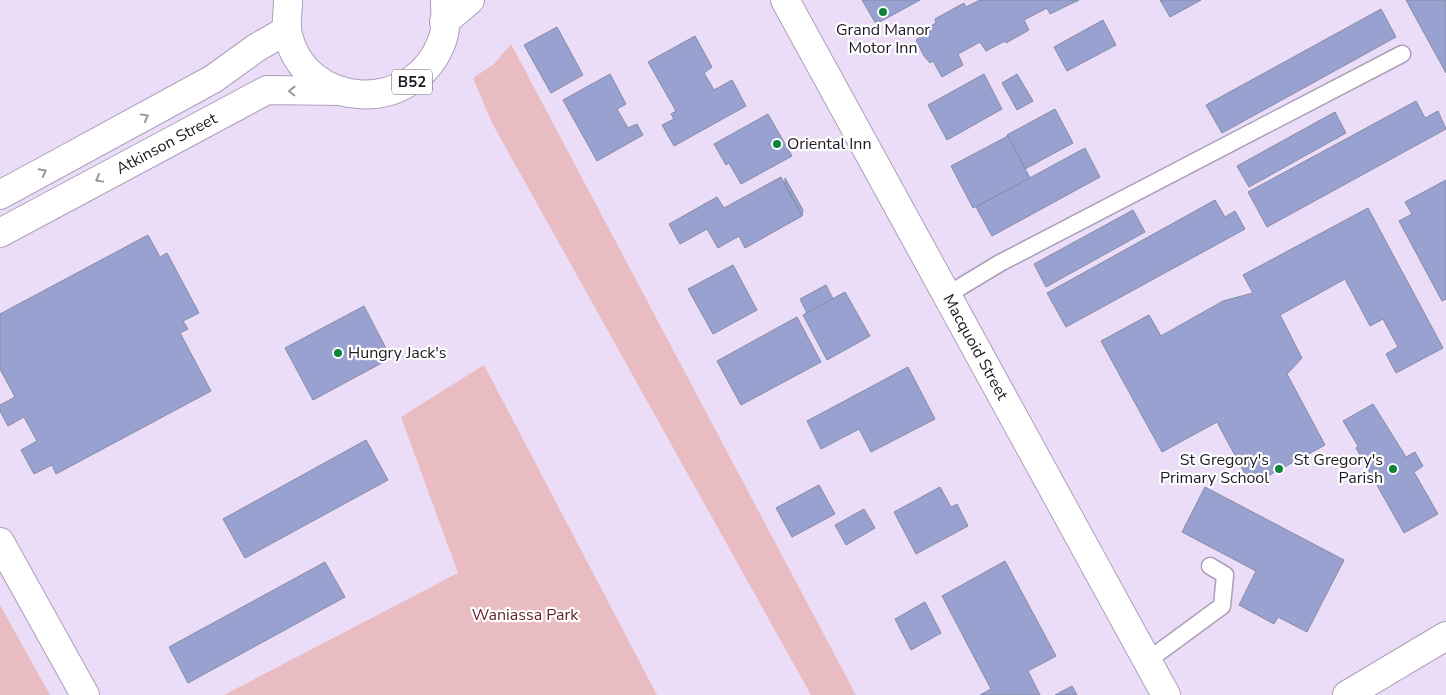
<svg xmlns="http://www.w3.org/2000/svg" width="1446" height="695" font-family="'Nunito Sans',sans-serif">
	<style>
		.green { fill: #e8bcc1 }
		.building { fill: #99a1d1; stroke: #868ba5 }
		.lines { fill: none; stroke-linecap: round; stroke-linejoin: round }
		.lane-casing { stroke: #ac9fb9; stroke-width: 19 }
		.street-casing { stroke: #ac9fb9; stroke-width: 30 }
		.secondary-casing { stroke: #ac9fb9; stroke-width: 30 }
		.highway-casing { stroke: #ac9fb9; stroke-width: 30 }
		.lane { stroke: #fff; stroke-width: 16 }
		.street { stroke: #fff; stroke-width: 28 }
		.secondary { stroke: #fff; stroke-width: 28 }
		.highway { stroke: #fff; stroke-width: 28 }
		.oneway { stroke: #9a989c }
		.poi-dot { fill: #0c843c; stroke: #fff; stroke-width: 2 }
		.labels { text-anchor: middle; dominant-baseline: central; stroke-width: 4.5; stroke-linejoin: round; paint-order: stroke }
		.shield { fill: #fff; stroke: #625e65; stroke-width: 1 }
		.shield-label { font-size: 15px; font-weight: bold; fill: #1e1923 }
		.poi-label { font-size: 16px; fill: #1e1923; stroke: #fff; text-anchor: start }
		.street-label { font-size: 16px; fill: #1e1923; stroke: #fff }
		.park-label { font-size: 16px; fill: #631e2c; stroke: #fff }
	</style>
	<rect width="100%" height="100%" fill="#ebddf8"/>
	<g class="green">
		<path d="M 511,44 L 856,695 L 811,695 L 492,123 L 473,78 L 494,64 Z"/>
		<path d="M 484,365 L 657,695 L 224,695 L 458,573 L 401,417 Z"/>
		<path d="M 0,605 L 50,695 L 0,695 Z"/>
	</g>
	<g class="building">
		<path d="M 862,0 L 920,0 L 876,24 Z"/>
		<path d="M 980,0 L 1079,0 L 1050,14 L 1047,8 L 1024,20 L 1029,30 L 1006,43 L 1005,41 L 986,51 L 980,42 L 958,54 L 963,65 L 942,77 L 933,61 L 930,63 L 924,56 L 916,40 L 920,37 L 918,33 L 936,23 L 935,19 L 964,3 L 966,7 Z"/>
		<path d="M 1160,0 L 1201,0 L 1170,17 Z"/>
		<path d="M 1406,0 L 1446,0 L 1446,73 Z"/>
		<path d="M 1381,9 L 1396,37 L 1222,133 L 1206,105 Z"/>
		<path d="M 1103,20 L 1116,45 L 1067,71 L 1054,47 Z"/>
		<path d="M 557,27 L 583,75 L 551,93 L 524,45 Z"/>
		<path d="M 695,36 L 712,67 L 704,73 L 714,90 L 732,80 L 746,106 L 674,146 L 662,125 L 674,119 L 671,114 L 676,111 L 648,62 Z"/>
		<path d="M 610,74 L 626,104 L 617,109 L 628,128 L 637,124 L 643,135 L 597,161 L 563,100 Z"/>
		<path d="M 984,74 L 1002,109 L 947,140 L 928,105 Z"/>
		<path d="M 1017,74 L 1033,101 L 1017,110 L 1002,83 Z"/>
		<path d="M 1416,101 L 1425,118 L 1438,111 L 1446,129 L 1267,227 L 1248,192 Z"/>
		<path d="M 1055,109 L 1073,143 L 1025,169 L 1007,135 Z"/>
		<path d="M 1335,112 L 1346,133 L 1249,187 L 1237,166 Z"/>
		<path d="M 768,114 L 792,156 L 741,184 L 729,163 L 726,165 L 714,144 Z"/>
		<path d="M 1008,136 L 1030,178 L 973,208 L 951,166 Z"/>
		<path d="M 1085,148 L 1100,177 L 992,236 L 976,207 Z"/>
		<path d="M 781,177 L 802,216 L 745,248 L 739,236 L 718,248 L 707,229 L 680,244 L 669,224 L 717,197 L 724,208 Z"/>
		<path d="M 785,178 L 803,210 L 802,216 L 785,184 Z"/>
		<path d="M 1446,180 L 1446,299 L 1442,301 L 1399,221 L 1412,214 L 1405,202 Z"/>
		<path d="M 1215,200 L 1225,217 L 1235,211 L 1245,229 L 1066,327 L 1047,293 Z"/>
		<path d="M 1368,208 L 1443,348 L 1396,373 L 1386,354 L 1398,347 L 1383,319 L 1370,326 L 1345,279 L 1280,315 L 1302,358 L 1287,374 L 1325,445 L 1251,485 L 1217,422 L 1162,452 L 1101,341 L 1149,315 L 1161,336 L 1223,301 L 1253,293 L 1243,275 Z"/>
		<path d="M 1133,210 L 1145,232 L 1046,287 L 1034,264 Z"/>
		<path d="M 148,235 L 160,257 L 167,253 L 199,313 L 183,321 L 188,329 L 180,333 L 211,391 L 56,474 L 52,465 L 34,474 L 21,450 L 37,441 L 24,417 L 8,426 L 0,411 L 0,405 L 15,397 L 0,369 L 0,314 Z"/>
		<path d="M 733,265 L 757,310 L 713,334 L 688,289 Z"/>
		<path d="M 826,285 L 833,299 L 807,313 L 800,299 Z"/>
		<path d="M 845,292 L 870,336 L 827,360 L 803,315 Z"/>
		<path d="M 364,306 L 391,358 L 313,400 L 285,348 Z"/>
		<path d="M 797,317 L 821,362 L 741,405 L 717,361 Z"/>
		<path d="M 908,367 L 935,419 L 871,452 L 859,429 L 821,449 L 807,421 Z"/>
		<path d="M 1373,404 L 1406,457 L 1415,452 L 1423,466 L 1414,472 L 1438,514 L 1404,533 L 1356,448 L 1358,446 L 1343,421 Z"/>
		<path d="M 366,440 L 388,480 L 245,558 L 223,519 Z"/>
		<path d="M 819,485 L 835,514 L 792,537 L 776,508 Z"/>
		<path d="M 940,487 L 951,507 L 957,504 L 968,526 L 916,554 L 894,512 Z"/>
		<path d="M 1205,487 L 1344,560 L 1307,632 L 1278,617 L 1274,624 L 1239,605 L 1256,571 L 1182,532 Z"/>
		<path d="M 864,509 L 875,528 L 846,545 L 835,525 Z"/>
		<path d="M 1005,561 L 1056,656 L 1028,671 L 1040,695 L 980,695 L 991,689 L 942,596 Z"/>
		<path d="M 325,562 L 345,597 L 188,683 L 169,647 Z"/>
		<path d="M 925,602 L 941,633 L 911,650 L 895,619 Z"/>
		<path d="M 1072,686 L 1077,695 L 1055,695 Z"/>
	</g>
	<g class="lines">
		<g class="lane-casing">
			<g id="lane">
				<path d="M 947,295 L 1000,263 L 1402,54"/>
				<path d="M 1147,661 L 1222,606 L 1225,575 L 1210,566"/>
			</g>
		</g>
		<g class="street-casing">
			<g id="street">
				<path id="s1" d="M 785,0 L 1166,695"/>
				<path d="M 444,22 L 470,0"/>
				<path d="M 0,542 L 85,695"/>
				<path d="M 1347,695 L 1446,636"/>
			</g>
		</g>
		<g class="secondary-casing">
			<g id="secondary">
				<path d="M 0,195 L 213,79 L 256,48 L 287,30"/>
				<path id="s2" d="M 0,233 L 267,90 L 341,91"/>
			</g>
		</g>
		<g class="highway-casing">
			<path id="highway" d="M 288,0 C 288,10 286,21 287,30 C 302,112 417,117 443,38 C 447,27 445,12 445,0"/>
		</g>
		<use href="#lane" class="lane"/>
		<use href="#street" class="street"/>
		<use href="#secondary" class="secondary"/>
		<use href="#highway" class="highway"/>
	</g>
	<defs><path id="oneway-chevron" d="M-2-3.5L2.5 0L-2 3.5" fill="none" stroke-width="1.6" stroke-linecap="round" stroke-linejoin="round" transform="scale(1.25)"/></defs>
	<g class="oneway">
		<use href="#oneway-chevron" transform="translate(292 91) rotate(-179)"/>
		<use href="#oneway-chevron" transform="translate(145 117) rotate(-29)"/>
		<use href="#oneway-chevron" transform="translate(43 172) rotate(-28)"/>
		<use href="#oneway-chevron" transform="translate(99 179) rotate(151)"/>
	</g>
	<g class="poi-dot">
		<circle cx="883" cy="12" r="5"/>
		<circle cx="777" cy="144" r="5"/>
		<circle cx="338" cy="353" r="5"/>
		<circle cx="1279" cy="469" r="5"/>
		<circle cx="1393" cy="469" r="5"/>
	</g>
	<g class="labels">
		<rect class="shield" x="392" y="69.5" width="40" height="25" rx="4"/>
		<g class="shield-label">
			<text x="412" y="82">B52</text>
		</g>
		<g class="poi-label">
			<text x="883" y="30" text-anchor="middle">Grand Manor<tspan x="883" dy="18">Motor Inn</tspan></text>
			<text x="787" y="144">Oriental Inn</text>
			<text x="348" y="353">Hungry Jack's</text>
			<text x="1269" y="460" text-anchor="end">St Gregory's<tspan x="1269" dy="18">Primary School</tspan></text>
			<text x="1383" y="460" text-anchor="end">St Gregory's<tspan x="1383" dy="18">Parish</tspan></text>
		</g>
		<g class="street-label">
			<text stroke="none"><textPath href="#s2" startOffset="189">Atkinson Street</textPath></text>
			<text stroke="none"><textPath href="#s1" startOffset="396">Macquoid Street</textPath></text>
		</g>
		<g class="park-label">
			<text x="525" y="615">Waniassa Park</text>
		</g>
	</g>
</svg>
